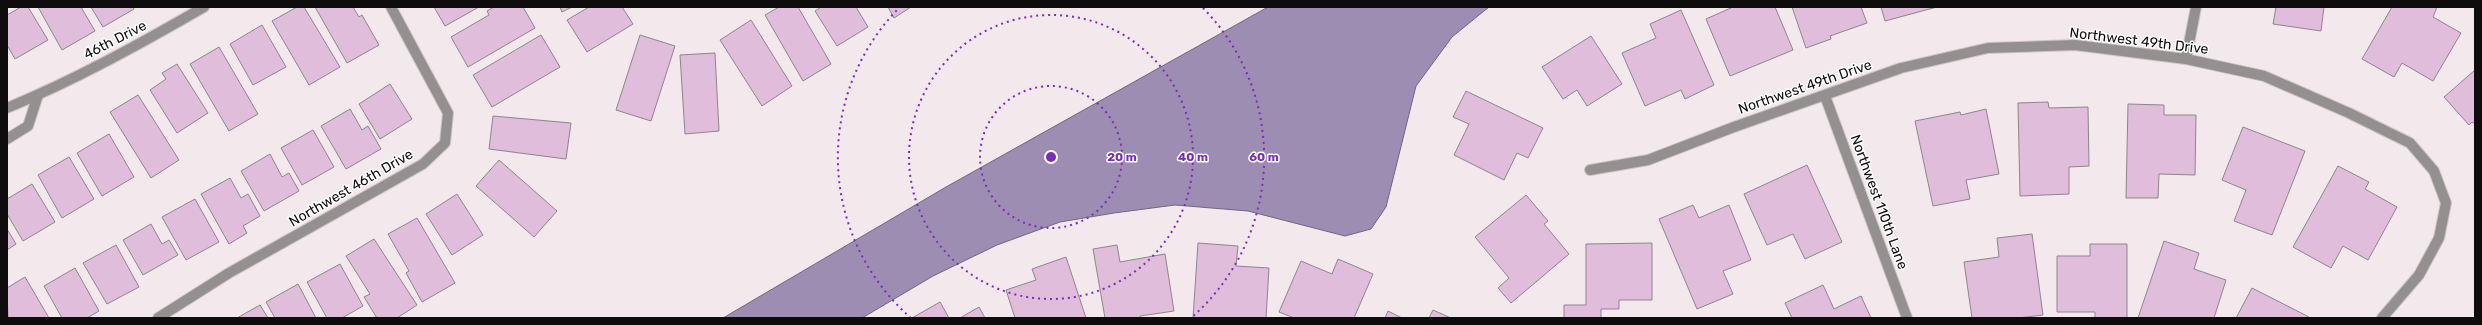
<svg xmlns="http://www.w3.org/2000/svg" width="2482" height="325" font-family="Rubik,sans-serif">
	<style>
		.water { fill: #9d8db2; stroke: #726680 }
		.building { fill: #e0bddb; stroke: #8d868c }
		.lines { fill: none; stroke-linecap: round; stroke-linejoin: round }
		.minor-casing { stroke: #cfc5c8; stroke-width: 12 }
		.minor { stroke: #94908f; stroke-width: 10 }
		.ring { fill: none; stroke: #7b2cbf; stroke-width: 2; stroke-dasharray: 2 4 }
		.labels { text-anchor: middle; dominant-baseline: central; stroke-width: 3; stroke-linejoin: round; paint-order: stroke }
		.street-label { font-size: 14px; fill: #0f0c0d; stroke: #fff }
		.centre { fill: #7b2cbf; stroke: #fff; stroke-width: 2 }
		.ring-label { font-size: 12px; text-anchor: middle; font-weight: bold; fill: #7b2cbf; stroke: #fff; stroke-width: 3; stroke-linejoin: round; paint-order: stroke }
	</style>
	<rect width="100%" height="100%" fill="#f3e8ec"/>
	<path class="water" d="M 1268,7 L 1489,7 L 1452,37 L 1416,86 L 1386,207 L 1371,229 L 1345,236 L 1248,211 L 1175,205 L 1114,213 L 1060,222 L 997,245 L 933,276 L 862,318 L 723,318 L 946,187 Z"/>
	<g class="building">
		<path d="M 21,7 L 28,7 L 48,40 L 15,59 L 7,45 L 7,15 Z"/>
		<path d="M 38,7 L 81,7 L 95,31 L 62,50 Z"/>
		<path d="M 91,7 L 133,7 L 134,9 L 103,27 Z"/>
		<path d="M 297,7 L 304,7 L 340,67 L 309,85 L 272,21 Z"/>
		<path d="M 315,7 L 353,7 L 359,17 L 362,15 L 379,45 L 347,63 Z"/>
		<path d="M 434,7 L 479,7 L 445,26 Z"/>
		<path d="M 494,7 L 523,7 L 535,28 L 468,67 L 451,37 L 489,15 L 487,11 Z"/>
		<path d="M 560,7 L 572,7 L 562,12 Z"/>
		<path d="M 589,7 L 622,7 L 633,24 L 587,52 L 567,20 Z"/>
		<path d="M 779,7 L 798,7 L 831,64 L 803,81 L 765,15 Z"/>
		<path d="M 821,7 L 856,7 L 868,27 L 837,46 L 815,11 Z"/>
		<path d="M 888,7 L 911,7 L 894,18 Z"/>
		<path d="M 1775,7 L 1793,50 L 1730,76 L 1706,19 L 1733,7 Z"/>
		<path d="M 1792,7 L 1861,7 L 1867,23 L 1830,36 L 1831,39 L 1806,48 Z"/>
		<path d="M 1881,7 L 1937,7 L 1885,21 Z"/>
		<path d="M 2276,7 L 2324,7 L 2321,31 L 2273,24 Z"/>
		<path d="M 2392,7 L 2437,7 L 2433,17 L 2461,33 L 2433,81 L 2402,63 L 2394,77 L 2362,59 Z"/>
		<path d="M 1681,10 L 1714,85 L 1685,99 L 1681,90 L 1645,106 L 1622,53 L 1656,38 L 1650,24 Z"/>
		<path d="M 751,20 L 792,86 L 762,106 L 720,40 Z"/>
		<path d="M 262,25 L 286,67 L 253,85 L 230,44 Z"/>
		<path d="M 541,35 L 560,67 L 492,107 L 473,75 Z"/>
		<path d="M 640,35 L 675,46 L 651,121 L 616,110 Z"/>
		<path d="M 1591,36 L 1622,84 L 1587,106 L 1577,90 L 1563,99 L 1542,67 Z"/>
		<path d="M 219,47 L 258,114 L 229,131 L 190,64 Z"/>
		<path d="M 715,53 L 719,131 L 685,134 L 680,55 Z"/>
		<path d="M 177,64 L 208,113 L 177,133 L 150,90 L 166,79 L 162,73 Z"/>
		<path d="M 2475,70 L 2475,124 L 2472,122 L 2469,125 L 2444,97 Z"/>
		<path d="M 390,84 L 412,119 L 380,139 L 359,104 Z"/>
		<path d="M 1466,91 L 1543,128 L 1528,158 L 1517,153 L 1504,180 L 1454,155 L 1469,124 L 1453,117 Z"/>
		<path d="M 138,95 L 179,160 L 151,178 L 110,112 Z"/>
		<path d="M 2048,102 L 2049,108 L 2088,107 L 2089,166 L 2069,167 L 2069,194 L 2020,196 L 2018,103 Z"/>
		<path d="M 2128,104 L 2164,105 L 2164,115 L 2196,115 L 2195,175 L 2159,174 L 2158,198 L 2126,198 Z"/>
		<path d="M 350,109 L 362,130 L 368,126 L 381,149 L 346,169 L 321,126 Z"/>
		<path d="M 1986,109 L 1999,174 L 1966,180 L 1970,199 L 1933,206 L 1915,121 L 1960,112 L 1961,115 Z"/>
		<path d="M 493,116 L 571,123 L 566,159 L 489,149 Z"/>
		<path d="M 2243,127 L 2305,151 L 2272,235 L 2234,221 L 2246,190 L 2222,180 Z"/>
		<path d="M 313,130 L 334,167 L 302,185 L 281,148 Z"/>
		<path d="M 109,134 L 134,177 L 102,196 L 77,153 Z"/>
		<path d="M 270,154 L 282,177 L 289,173 L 299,191 L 264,211 L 241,171 Z"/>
		<path d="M 69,157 L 94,199 L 62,218 L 38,175 Z"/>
		<path d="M 499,160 L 557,211 L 534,237 L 476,186 Z"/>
		<path d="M 1807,165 L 1842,242 L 1805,259 L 1793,234 L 1767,245 L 1744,194 Z"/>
		<path d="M 2338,166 L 2369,182 L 2365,189 L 2397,207 L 2368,260 L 2343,246 L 2331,268 L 2293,247 Z"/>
		<path d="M 230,178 L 241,198 L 248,194 L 260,216 L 243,226 L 247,233 L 229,244 L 201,194 Z"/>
		<path d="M 32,184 L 55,222 L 23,241 L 7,214 L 7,199 Z"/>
		<path d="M 457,194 L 483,235 L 452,255 L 426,214 Z"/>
		<path d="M 1526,195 L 1548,221 L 1544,224 L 1569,254 L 1511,303 L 1498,288 L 1509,278 L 1475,237 Z"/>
		<path d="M 195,199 L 219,242 L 186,260 L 162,217 Z"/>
		<path d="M 1693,205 L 1699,218 L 1729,205 L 1751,260 L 1723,271 L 1733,294 L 1697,309 L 1659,219 Z"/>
		<path d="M 417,218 L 455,283 L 422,302 L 406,273 L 409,271 L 388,234 Z"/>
		<path d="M 151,224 L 162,244 L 169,240 L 178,255 L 143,275 L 123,240 Z"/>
		<path d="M 7,229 L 16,244 L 7,250 Z"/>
		<path d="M 2032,234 L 2043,315 L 2018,318 L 1972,318 L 1964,262 L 1999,257 L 1997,238 Z"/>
		<path d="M 374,239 L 417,305 L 397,318 L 377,318 L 364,297 L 370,294 L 346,256 Z"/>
		<path d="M 2164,241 L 2199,253 L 2194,269 L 2226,280 L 2214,318 L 2138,318 Z"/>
		<path d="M 1198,243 L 1238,246 L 1236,266 L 1269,268 L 1266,318 L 1193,318 Z"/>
		<path d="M 1652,243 L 1652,300 L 1619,300 L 1619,309 L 1601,309 L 1601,318 L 1564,318 L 1564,305 L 1586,305 L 1586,244 Z"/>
		<path d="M 2090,244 L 2127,244 L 2127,318 L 2095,318 L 2095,312 L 2057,312 L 2057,256 L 2090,256 Z"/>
		<path d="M 116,245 L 139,287 L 107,304 L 83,263 Z"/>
		<path d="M 1117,245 L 1120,262 L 1165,254 L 1174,311 L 1140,316 L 1140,318 L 1105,318 L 1093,249 Z"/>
		<path d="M 1066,257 L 1086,318 L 1015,318 L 1006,290 L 1036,280 L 1032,269 Z"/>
		<path d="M 1338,259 L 1373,274 L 1354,318 L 1294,318 L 1279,312 L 1301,261 L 1332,274 Z"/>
		<path d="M 340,264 L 363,306 L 342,318 L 327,318 L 307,282 Z"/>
		<path d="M 75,268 L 99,311 L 87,318 L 62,318 L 44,286 Z"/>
		<path d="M 25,277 L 49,318 L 8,318 L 7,288 Z"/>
		<path d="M 298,284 L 316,318 L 275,318 L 266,302 Z"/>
		<path d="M 1823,285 L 1834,309 L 1861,296 L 1871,318 L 1792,318 L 1785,303 Z"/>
		<path d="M 2252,288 L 2309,317 L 2309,318 L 2236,318 Z"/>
		<path d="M 940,302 L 949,318 L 912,318 Z"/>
		<path d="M 260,305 L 268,318 L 237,318 Z"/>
		<path d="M 979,307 L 985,318 L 960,318 Z"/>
		<path d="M 1433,310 L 1451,318 L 1429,318 Z"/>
		<path d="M 1388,311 L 1402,318 L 1385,318 Z"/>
	</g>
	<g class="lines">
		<g class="minor-casing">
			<g id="minor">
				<path d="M 2186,59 L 2196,7"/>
				<path d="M 1825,96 L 1907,318"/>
				<path d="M 7,108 C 75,80 140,44 204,7"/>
				<path d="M 7,139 L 28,126 L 38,95"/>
				<path d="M 1590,170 L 1648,160 L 1734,127 L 1901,68 L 1988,48 L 2075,45 L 2186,59 L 2264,76 L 2349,113 L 2410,143 L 2434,171 L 2446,203 L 2439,238 L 2419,275 L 2382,318"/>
				<path d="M 158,318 L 229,273 L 423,164 L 445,143 L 448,113 L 391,7"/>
			</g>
		</g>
		<use href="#minor" class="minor"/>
	</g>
	<g class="ring">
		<circle cx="1051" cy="157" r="71"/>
		<circle cx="1051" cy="157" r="142"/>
		<path d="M911 318A213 213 0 0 1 899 8M1203 8A213 213 0 0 1 1191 318"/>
	</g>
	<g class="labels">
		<g class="street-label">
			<text transform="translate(115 40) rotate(-27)">46th Drive</text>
			<text transform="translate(2139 41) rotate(7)">Northwest 49th Drive</text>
			<text transform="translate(1805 87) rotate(-19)">Northwest 49th Drive</text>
			<text transform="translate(351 188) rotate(-30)">Northwest 46th Drive</text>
			<text transform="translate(1879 202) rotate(70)">Northwest 110th Lane</text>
		</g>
	</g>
	<circle cx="1051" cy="157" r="6" class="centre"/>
	<g class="ring-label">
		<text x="1122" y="161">20 m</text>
		<text x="1193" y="161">40 m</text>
		<text x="1264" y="161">60 m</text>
	</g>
	<rect width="2482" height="325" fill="none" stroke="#0f0c0d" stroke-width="16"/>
</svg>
